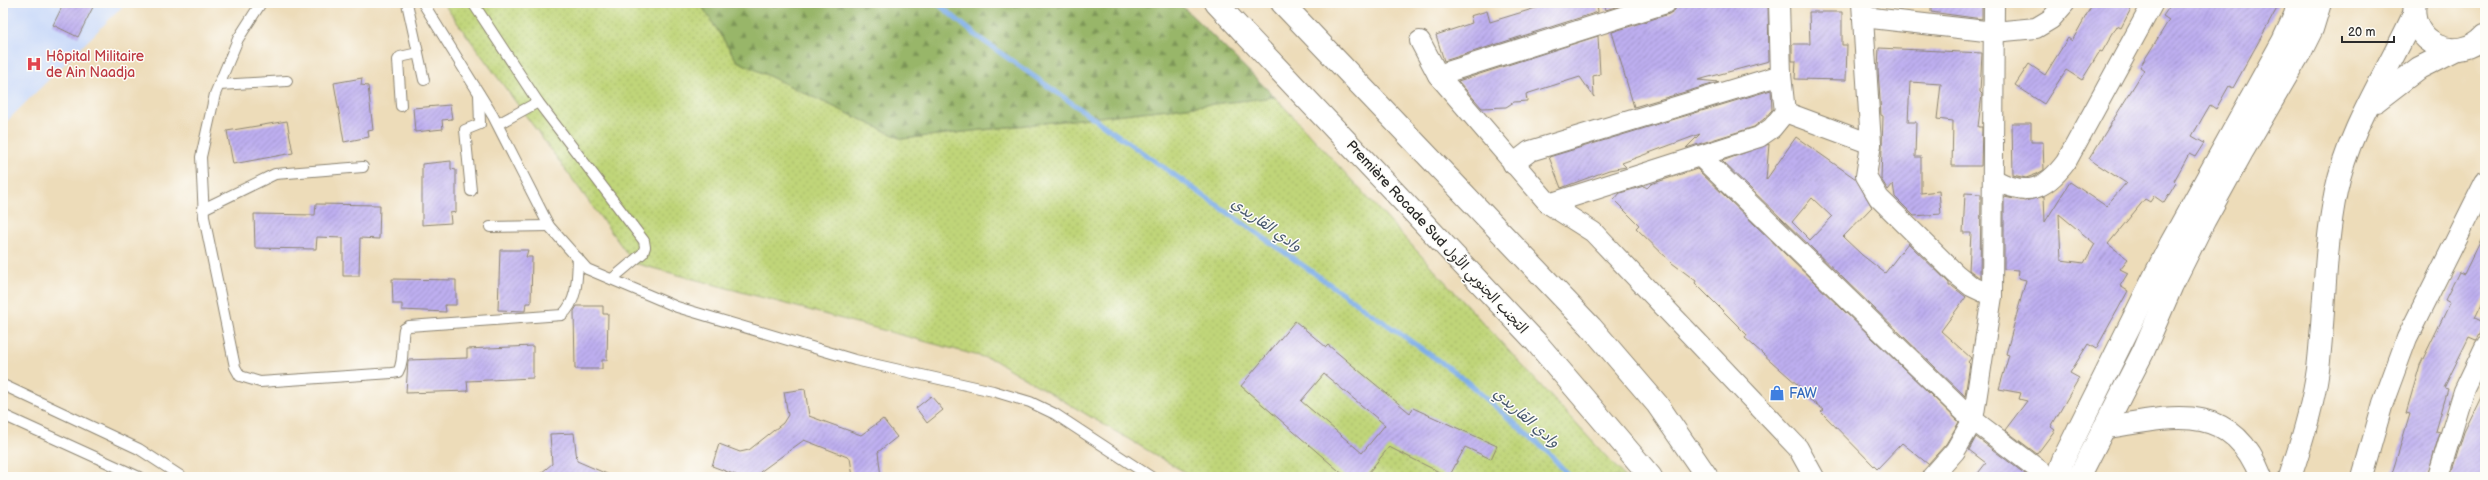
<svg xmlns="http://www.w3.org/2000/svg" width="2488" height="480" font-family="'Balsamiq Sans','Playpen Sans Arabic',sans-serif">
	<style>
		.built { fill: #ccdbf9 }
		.grass { fill: url(#grass-dots); stroke: #768052 }
		.forest { fill: url(#forest-firs); stroke: #62704a }
		.lines { fill: none; stroke-linecap: round; stroke-linejoin: round }
		.stream { stroke: #7eaee9; stroke-width: 5 }
		.building { fill: url(#building-hatch); fill-rule: evenodd }
		.lane-casing { stroke: #8c8472; stroke-width: 12 }
		.street-casing { stroke: #8c8472; stroke-width: 22 }
		.secondary-casing { stroke: #8c8472; stroke-width: 24 }
		.highway-casing { stroke: #8c8472; stroke-width: 24 }
		.lane { stroke: #fff; stroke-width: 10 }
		.street { stroke: #fff; stroke-width: 20 }
		.secondary { stroke: #fff; stroke-width: 22 }
		.highway { stroke: #fff; stroke-width: 22 }
		.labels { text-anchor: middle; dominant-baseline: central; stroke-width: 3; stroke-linejoin: round; paint-order: stroke }
		.health-label { font-size: 14px; fill: #be3a42; stroke: #fdfcf7; text-anchor: start }
		.street-label { font-size: 14px; fill: #2b2b2b; stroke: #fdfcf7 }
		.shop-label { font-size: 14px; fill: #366cbe; stroke: #fdfcf7; text-anchor: start }
		.water-label { font-size: 15px; font-style: italic; fill: #48596e; stroke: #fdfcf7 }
	</style>
	<defs>
		<pattern id="grass-dots" width="8" height="8" patternUnits="userSpaceOnUse"><rect width="8" height="8" fill="#c0d579"/><path d="M2 2h.1M6 6h.1" fill="none" stroke="#a5b769" stroke-width="1.8" stroke-linecap="round"/></pattern>
		<pattern id="forest-firs" width="22" height="20" patternUnits="userSpaceOnUse"><rect width="22" height="20" fill="#98b669"/><path d="M5 1l3.5 6h-7zM16 11l3.5 6h-7z" fill="#7c9457"/></pattern>
		<pattern id="building-hatch" width="6" height="6" patternUnits="userSpaceOnUse"><rect width="6" height="6" fill="#beaff0"/><path d="M-1 1l2-2M0 6l6-6M5 7l2-2" fill="none" stroke="#9b8fc3"/></pattern>
	</defs>
	<rect width="100%" height="100%" fill="#fdfcf7"/>
	<filter id="ink" filterUnits="userSpaceOnUse"><feTurbulence type="fractalNoise" baseFrequency=".025" numOctaves="2"/><feDisplacementMap in="SourceGraphic" scale="8" xChannelSelector="R" yChannelSelector="G"/><feConvolveMatrix kernelMatrix="1 2 1 2 8 2 1 2 1" color-interpolation-filters="sRGB"/></filter>
	<filter id="wash" filterUnits="userSpaceOnUse"><feTurbulence type="fractalNoise" baseFrequency=".012" numOctaves="4" result="noise"/><feDisplacementMap in="SourceGraphic" scale="16" xChannelSelector="R" yChannelSelector="G"/><feGaussianBlur stdDeviation="0.9" result="paint"/><feColorMatrix in="noise" values="0 0 0 0 0 0 0 0 0 0 0 0 0 0 0 0 0 1.4 0 .05"/><feComposite in="paint" operator="in"/></filter>
	<g filter="url(#wash)">
		<rect width="100%" height="100%" fill="#eddcb9"/>
		<path class="built" d="M 3,3 L 126,3 L 3,125 Z"/>
		<path class="grass" d="M 443,3 L 700,3 L 737,61 L 902,139 L 1275,97 L 1625,477 L 1193,477 L 994,360 L 634,263 Z"/>
		<path class="forest" d="M 700,3 L 1179,3 L 1275,97 L 902,139 L 737,61 Z"/>
		<g class="lines">
			<path class="stream" d="M 937,3 L 978,37 L 1459,375 L 1549,453 L 1570,477"/>
		</g>
		<g id="blocks">
			<g class="building">
				<path d="M 64,3 L 95,3 L 78,37 L 53,25 Z"/>
				<path d="M 1552,3 L 1597,3 L 1598,12 L 1444,61 L 1436,35 L 1472,23 L 1470,16 L 1487,11 L 1490,22 Z"/>
				<path d="M 1604,3 L 1628,3 L 1606,10 Z"/>
				<path d="M 1677,3 L 1768,3 L 1769,61 L 1698,80 L 1719,82 L 1634,107 L 1612,32 L 1669,14 L 1675,10 Z"/>
				<path d="M 1931,3 L 1982,3 L 1982,19 L 1931,12 Z"/>
				<path d="M 2093,3 L 2134,3 L 2121,28 L 2117,26 L 2102,52 L 2100,51 L 2082,80 L 2066,70 L 2044,104 L 2015,85 L 2029,64 L 2045,75 L 2068,38 L 2072,41 Z"/>
				<path d="M 2172,3 L 2280,3 L 2233,88 L 2229,86 L 2216,109 L 2210,105 L 2192,136 L 2204,143 L 2195,157 L 2189,154 L 2174,181 L 2176,183 L 2164,203 L 2154,196 L 2150,202 L 2145,199 L 2108,244 L 2128,259 L 2120,269 L 2128,273 L 2120,286 L 2128,291 L 2096,349 L 2088,344 L 2070,373 L 2079,378 L 2051,427 L 2055,430 L 2037,454 L 2005,430 L 2027,401 L 2019,399 L 2021,393 L 1999,389 L 2009,355 L 2006,354 L 2026,280 L 2018,278 L 2019,270 L 2004,269 L 2004,197 L 2025,201 L 2044,196 L 2045,222 L 2070,182 L 2106,206 L 2126,183 L 2089,159 L 2144,70 L 2140,67 L 2169,20 L 2163,16 ZM 2059,214 L 2095,244 L 2084,263 L 2061,260 Z"/>
				<path d="M 1809,12 L 1842,12 L 1842,45 L 1847,45 L 1846,80 L 1795,79 L 1796,61 L 1792,61 L 1792,44 L 1810,44 Z"/>
				<path d="M 1598,36 L 1600,74 L 1593,76 L 1594,97 L 1580,77 L 1526,94 L 1527,101 L 1514,102 L 1506,107 L 1482,108 L 1458,81 Z"/>
				<path d="M 1879,48 L 1982,53 L 1980,92 L 1982,94 L 1978,127 L 1982,127 L 1981,166 L 1952,166 L 1953,121 L 1937,119 L 1941,84 L 1910,82 L 1908,122 L 1916,122 L 1915,157 L 1921,157 L 1921,193 L 1939,191 L 1941,214 L 1914,216 L 1895,197 L 1893,184 L 1888,190 L 1881,179 L 1883,116 L 1881,115 L 1878,69 Z"/>
				<path d="M 362,78 L 361,85 L 368,86 L 373,130 L 368,131 L 369,137 L 344,142 L 334,83 Z"/>
				<path d="M 1771,90 L 1772,110 L 1764,119 L 1754,127 L 1686,148 L 1700,134 L 1622,163 L 1626,167 L 1609,170 L 1561,188 L 1549,157 Z"/>
				<path d="M 450,105 L 452,119 L 442,120 L 443,129 L 415,132 L 413,108 Z"/>
				<path d="M 287,121 L 293,153 L 233,164 L 227,131 Z"/>
				<path d="M 2012,123 L 2031,123 L 2031,142 L 2043,142 L 2044,170 L 2037,174 L 2026,178 L 2013,175 Z"/>
				<path d="M 1796,137 L 1856,179 L 1872,207 L 1843,237 L 1862,255 L 1885,273 L 1908,243 L 1949,283 L 1949,286 L 1952,286 L 1966,297 L 1941,331 L 1971,358 L 1968,362 L 1970,364 L 1965,396 L 1722,161 L 1769,144 L 1766,180 ZM 1812,198 L 1832,217 L 1810,240 L 1792,222 Z"/>
				<path d="M 451,161 L 451,169 L 456,170 L 456,212 L 450,213 L 451,223 L 422,225 L 422,164 Z"/>
				<path d="M 1697,169 L 1959,422 L 1946,444 L 1928,464 L 1902,443 L 1877,469 L 1821,412 L 1824,410 L 1805,396 L 1807,393 L 1745,338 L 1747,335 L 1695,283 L 1696,281 L 1672,263 L 1636,228 L 1639,225 L 1614,200 L 1620,193 L 1644,186 L 1647,188 L 1651,184 Z"/>
				<path d="M 1965,193 L 1981,194 L 1980,278 L 1969,270 L 1971,233 L 1963,233 Z"/>
				<path d="M 316,204 L 380,205 L 379,239 L 360,238 L 359,276 L 343,276 L 343,238 L 317,237 L 316,249 L 255,248 L 254,214 L 315,215 Z"/>
				<path d="M 2485,231 L 2485,297 L 2475,318 L 2485,323 L 2476,340 L 2469,337 L 2444,388 L 2448,389 L 2436,431 L 2440,432 L 2427,477 L 2391,477 L 2410,414 L 2406,413 L 2420,365 L 2450,303 L 2445,300 L 2459,272 L 2464,274 Z"/>
				<path d="M 500,250 L 528,250 L 526,257 L 532,257 L 531,303 L 526,303 L 525,311 L 498,310 Z"/>
				<path d="M 392,279 L 456,280 L 456,305 L 445,305 L 446,312 L 402,310 L 402,304 L 393,304 Z"/>
				<path d="M 577,306 L 603,306 L 603,314 L 608,314 L 607,360 L 602,360 L 602,369 L 575,369 L 574,311 Z"/>
				<path d="M 1295,321 L 1326,347 L 1328,345 L 1410,413 L 1413,408 L 1497,446 L 1491,459 L 1465,447 L 1449,477 L 1389,447 L 1365,477 L 1346,477 L 1241,386 ZM 1324,374 L 1385,425 L 1362,453 L 1301,401 Z"/>
				<path d="M 533,346 L 533,378 L 467,381 L 468,391 L 406,393 L 408,360 L 467,358 L 467,349 Z"/>
				<path d="M 805,389 L 809,416 L 861,435 L 883,419 L 897,437 L 878,452 L 881,477 L 853,477 L 850,458 L 804,440 L 760,472 L 762,477 L 741,477 L 712,466 L 719,444 L 740,452 L 749,450 L 783,423 L 788,415 L 784,392 Z"/>
				<path d="M 2485,389 L 2485,477 L 2450,477 L 2464,432 Z"/>
				<path d="M 931,396 L 943,410 L 927,423 L 916,408 Z"/>
				<path d="M 574,433 L 577,461 L 614,477 L 536,477 L 552,464 L 550,434 Z"/>
				<path d="M 1976,437 L 2029,477 L 1975,477 L 1986,463 L 1969,450 Z"/>
			</g>
		</g>
	</g>
	<g filter="url(#ink)">
		<use href="#blocks" fill-opacity="0" stroke="#8c8472" stroke-width="1"/>
		<g class="lines">
			<g class="lane-casing">
				<g id="lane">
					<path d="M 261,3 L 238,39 L 215,94 L 201,157 L 204,217 L 235,367 L 240,376 L 260,382 L 392,373 L 398,372 C 405,360 401,343 404,329 L 409,326 L 562,315 C 578,301 577,278 578,258"/>
					<path d="M 407,3 L 424,80"/>
					<path d="M 423,3 L 493,116 L 549,226 L 587,269 L 677,307 L 855,360 L 993,391 L 1030,402 L 1055,414 L 1151,477"/>
					<path d="M 473,3 L 538,102 L 498,124"/>
					<path d="M 219,85 L 287,81"/>
					<path d="M 538,102 L 644,241 L 645,247 L 643,253 L 612,279"/>
					<path d="M 401,106 L 398,60 L 400,57 L 418,53"/>
					<path d="M 471,191 L 465,130 L 480,124 L 479,94"/>
					<path d="M 203,209 L 275,174 L 363,167"/>
					<path d="M 490,227 L 549,226"/>
					<path d="M 3,385 L 139,449 L 182,477"/>
					<path d="M 3,415 L 139,477"/>
				</g>
			</g>
			<g class="street-casing">
				<g id="street">
					<path d="M 1862,3 L 1871,144 L 1866,176 L 1879,198 L 1956,274 L 1971,286 L 1992,296"/>
					<path d="M 1863,17 L 1994,32 L 2036,28 L 2051,19 L 2065,3"/>
					<path d="M 1420,41 L 1438,75 L 1549,204 L 1593,232 L 1798,448 L 1814,477"/>
					<path d="M 1438,75 L 1666,3"/>
					<path d="M 1785,112 L 1871,144"/>
					<path d="M 1700,156 L 1973,420 L 2048,477"/>
					<path d="M 1513,164 L 1530,151 L 1781,75"/>
					<path d="M 1995,180 C 2027,197 2045,190 2066,162 L 2153,3"/>
					<path d="M 1549,204 L 1759,137 L 1772,128 L 1785,112 L 1781,75 L 1779,3"/>
					<path d="M 1932,477 L 1955,451 L 1973,420 L 1992,296 L 1994,3"/>
					<path d="M 2362,477 L 2383,403 L 2407,338 L 2485,182"/>
					<path d="M 2438,477 L 2464,391 L 2485,347"/>
				</g>
			</g>
			<g class="secondary-casing">
				<g id="secondary">
					<path d="M 2415,3 C 2408,44 2458,65 2485,35"/>
					<path d="M 2057,477 L 2063,460 L 2171,243 L 2283,41 L 2295,15 L 2298,3"/>
					<path d="M 2079,477 L 2143,352 L 2172,285 L 2204,221 L 2242,152 L 2301,51 L 2312,29 L 2320,3"/>
				</g>
			</g>
			<g class="highway-casing">
				<g id="highway">
					<path d="M 1216,3 L 1536,342 L 1651,477"/>
					<path d="M 1282,3 L 1591,327 L 1657,404 L 1707,477"/>
					<path d="M 2376,101 L 2419,68 L 2455,50"/>
					<path d="M 2104,428 C 2170,417 2231,399 2261,477"/>
					<path d="M 2290,477 C 2302,442 2313,406 2318,369 C 2325,310 2324,249 2336,191 C 2349,128 2388,72 2414,14"/>
				</g>
			</g>
			<use href="#lane" class="lane"/>
			<use href="#street" class="street"/>
			<use href="#secondary" class="secondary"/>
			<use href="#highway" class="highway"/>
		</g>
	</g>
	<defs>
		<g id="hospital-bare" transform="scale(1.2)"><path d="M-5-5h3v3.5h4V-5h3V5h-3V1.5h-4V5h-3Z" fill="#e0444e" stroke="#fdfcf7" stroke-width="2.5" paint-order="stroke"/></g>
		<g id="shop-bare" transform="scale(1.2)"><path d="M-5-2.5h2.3a2.7 3.5 0 0 1 5.4 0H5L5.5 6h-11ZM-1.5-2.5h3a1.5 2.3 0 0 0-3 0Z" fill="#3f7fe0" stroke="#fdfcf7" stroke-width="2.5" paint-order="stroke"/></g>
	</defs>
	<g fill-rule="evenodd">
		<use href="#hospital-bare" x="34" y="64"/>
		<use href="#shop-bare" x="1777" y="393"/>
	</g>
	<g class="labels">
		<g class="health-label">
			<text x="46" y="56">Hôpital Militaire<tspan x="46" dy="16">de Ain Naadja</tspan></text>
		</g>
		<g class="street-label">
			<text transform="translate(1437 237) rotate(47)">Première Rocade Sud التجنب الجنوبي الأول</text>
		</g>
		<g class="shop-label">
			<text x="1789" y="393">FAW</text>
		</g>
		<g class="water-label">
			<text transform="translate(1266 225) rotate(35)">وادي القاريدي</text>
			<text transform="translate(1526 418) rotate(41)">وادي القاريدي</text>
		</g>
	</g>
	<rect width="2488" height="480" fill="none" stroke="#fdfcf7" stroke-width="16"/>
	<path d="M2342 36v6h52v-6" fill="none" stroke="#2b2b2b" stroke-width="2"/>
	<text x="2348" y="36" font-size="12" fill="#2b2b2b" stroke="#fdfcf7" stroke-width="3" paint-order="stroke">20 m</text>
</svg>
